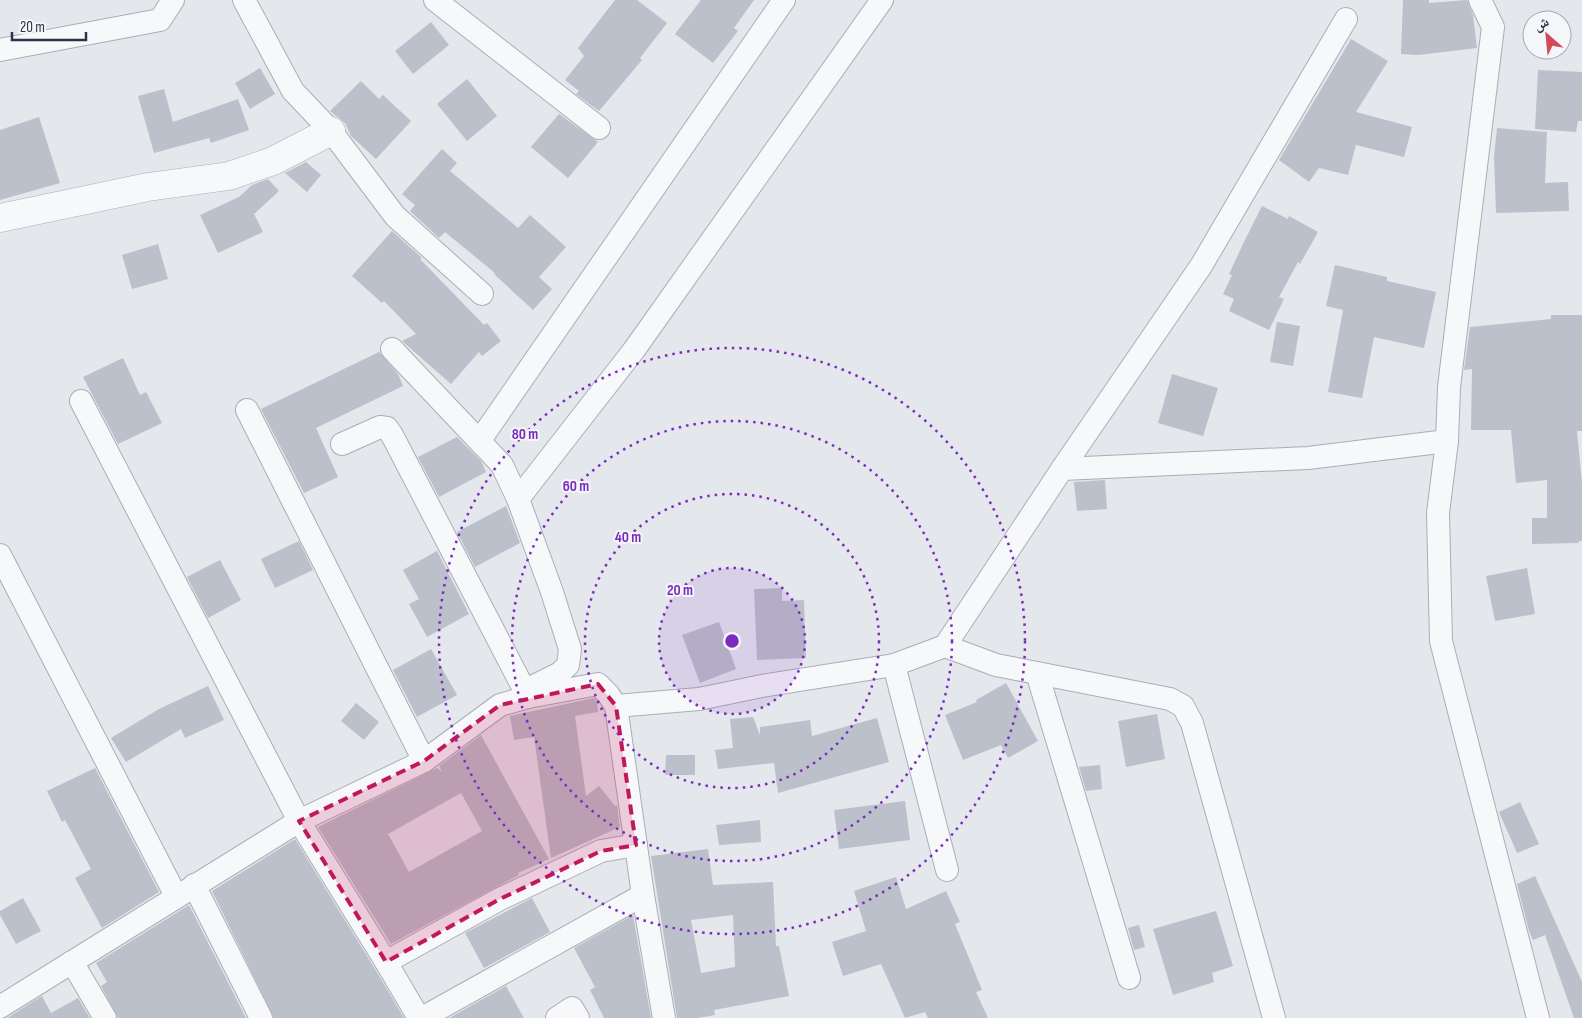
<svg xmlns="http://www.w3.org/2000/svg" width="1582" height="1018" font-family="'Sofia Sans Condensed','Noto Naskh Arabic',sans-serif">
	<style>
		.building { fill: #bbc0ca; fill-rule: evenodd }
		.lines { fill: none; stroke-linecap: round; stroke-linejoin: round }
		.minor-casing { stroke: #a9aeb7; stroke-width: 24 }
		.tertiary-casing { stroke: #a9aeb7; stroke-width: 29 }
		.minor { stroke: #f7f8fa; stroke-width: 22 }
		.tertiary { stroke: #f7f8fa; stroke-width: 28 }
		.marked { fill: #c2185b; fill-opacity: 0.2; stroke: #c2185b; stroke-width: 4; stroke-dasharray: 10 6; stroke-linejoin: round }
		.ring { fill: none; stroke: #7b2cbf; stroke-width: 2.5; stroke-dasharray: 2.5 5 }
		.centre { fill: #7b2cbf; stroke: #f4f6f9; stroke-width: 2.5 }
		.ring-label { font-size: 15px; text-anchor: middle; font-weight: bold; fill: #7b2cbf; stroke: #f4f6f9; stroke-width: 4; stroke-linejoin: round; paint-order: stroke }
	</style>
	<rect width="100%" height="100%" fill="#e4e7ec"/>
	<g class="building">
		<path d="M 615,0 L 637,0 L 667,23 L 640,58 L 642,60 L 599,111 L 576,94 L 579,91 L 565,80 L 584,56 L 578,48 Z"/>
		<path d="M 701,0 L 754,0 L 734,28 L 738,31 L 713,63 L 675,34 Z"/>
		<path d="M 1403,0 L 1429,0 L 1429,3 L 1467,0 L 1473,15 L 1477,48 L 1418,55 L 1401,54 Z"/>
		<path d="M 431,22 L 449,45 L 413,74 L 395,51 Z"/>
		<path d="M 1351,39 L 1388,61 L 1356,112 L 1412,127 L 1404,157 L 1356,145 L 1348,175 L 1319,168 L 1309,182 L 1279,160 Z"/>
		<path d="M 260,68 L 275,94 L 250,109 L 235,83 Z"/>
		<path d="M 1538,70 L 1582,72 L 1582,121 L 1578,121 L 1576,132 L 1535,129 Z"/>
		<path d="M 467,79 L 497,116 L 467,141 L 437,104 Z"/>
		<path d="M 361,81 L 379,99 L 383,95 L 411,121 L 376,159 L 351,136 L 345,123 L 330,111 Z"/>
		<path d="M 164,89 L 173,122 L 238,99 L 249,130 L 211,143 L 209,138 L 154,153 L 138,96 Z"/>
		<path d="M 559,114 L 598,142 L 568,178 L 531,147 Z"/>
		<path d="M 39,117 L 60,183 L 0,200 L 0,130 Z"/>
		<path d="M 1497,128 L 1547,132 L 1545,183 L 1568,182 L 1569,211 L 1496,213 L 1494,156 Z"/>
		<path d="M 442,149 L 457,163 L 450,171 L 518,228 L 530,215 L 566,247 L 539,277 L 552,289 L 533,310 L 494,274 L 495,273 L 445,232 L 439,238 L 410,211 L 415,205 L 402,194 Z"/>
		<path d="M 306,162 L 321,175 L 307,192 L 285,173 Z"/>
		<path d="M 268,179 L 279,191 L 254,214 L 263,232 L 218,253 L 200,215 L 239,197 L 252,185 Z"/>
		<path d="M 1262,206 L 1288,219 L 1289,216 L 1318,232 L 1300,264 L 1298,262 L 1279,297 L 1284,299 L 1269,330 L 1229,311 L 1234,299 L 1223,294 L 1232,275 L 1229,274 L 1242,246 Z"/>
		<path d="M 392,231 L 422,258 L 420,259 L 484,325 L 487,323 L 501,341 L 482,356 L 479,352 L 451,384 L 402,341 L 416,334 L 384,301 L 382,303 L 352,276 Z"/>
		<path d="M 158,244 L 168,279 L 132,289 L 122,255 Z"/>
		<path d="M 1335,265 L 1387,277 L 1387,281 L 1436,292 L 1424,348 L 1374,337 L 1362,398 L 1328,392 L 1343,310 L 1326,306 Z"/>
		<path d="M 1551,315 L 1582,315 L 1582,431 L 1577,431 L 1582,484 L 1582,541 L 1579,541 L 1579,543 L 1532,544 L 1532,518 L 1547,518 L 1547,480 L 1516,483 L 1511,430 L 1471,430 L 1472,369 L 1464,370 L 1470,327 L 1551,319 Z"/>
		<path d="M 1277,322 L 1300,326 L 1293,366 L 1270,362 Z"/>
		<path d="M 379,352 L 398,374 L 403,386 L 316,428 L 338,477 L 304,493 L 261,409 Z"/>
		<path d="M 123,358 L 140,395 L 146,392 L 162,423 L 118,444 L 83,377 Z"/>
		<path d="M 1172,374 L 1218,388 L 1203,436 L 1158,423 Z"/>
		<path d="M 457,437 L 481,461 L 486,472 L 439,497 L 418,457 Z"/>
		<path d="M 1105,480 L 1107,509 L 1077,511 L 1074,482 Z"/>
		<path d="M 506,506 L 520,543 L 475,567 L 457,532 Z"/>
		<path d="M 299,541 L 313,570 L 275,588 L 261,559 Z"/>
		<path d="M 437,551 L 469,614 L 427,637 L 409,604 L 419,599 L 403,570 Z"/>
		<path d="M 220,560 L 241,600 L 208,618 L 187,577 Z"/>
		<path d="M 1527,568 L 1535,614 L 1495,621 L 1486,576 Z"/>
		<path d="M 782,588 L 782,601 L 804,600 L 806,658 L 757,660 L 754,589 Z"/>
		<path d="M 719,622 L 736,669 L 700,683 L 682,635 Z"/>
		<path d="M 431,649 L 457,695 L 417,717 L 393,670 Z"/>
		<path d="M 1006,683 L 1038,741 L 1008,758 L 1001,745 L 963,760 L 945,715 L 977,702 L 976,700 Z"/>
		<path d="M 208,686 L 224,720 L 185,738 L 181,729 L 126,762 L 111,738 L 159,709 Z"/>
		<path d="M 594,698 L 597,701 L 598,712 L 575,716 L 586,796 L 599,786 L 615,806 L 617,805 L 620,827 L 551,858 L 534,737 L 514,740 L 510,716 Z"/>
		<path d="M 356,703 L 379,722 L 364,740 L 341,721 Z"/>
		<path d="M 1157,714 L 1165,759 L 1126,767 L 1118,721 Z"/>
		<path d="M 753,717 L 760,735 L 760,727 L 810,720 L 812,736 L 877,718 L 889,762 L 778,793 L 774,763 L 718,769 L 715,750 L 733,748 L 730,719 Z"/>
		<path d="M 481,735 L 549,859 L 518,873 L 519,875 L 391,944 L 318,827 L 437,768 L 442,772 L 439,766 ZM 461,793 L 482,831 L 409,872 L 388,834 Z"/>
		<path d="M 666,755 L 695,755 L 695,775 L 665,775 Z"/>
		<path d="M 1100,765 L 1102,789 L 1086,791 L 1079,767 Z"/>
		<path d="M 95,768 L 159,892 L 102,928 L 75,878 L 91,869 L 65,820 L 62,822 L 47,791 Z"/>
		<path d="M 905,801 L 910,840 L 839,849 L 834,810 Z"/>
		<path d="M 1520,802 L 1539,844 L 1517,853 L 1499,812 Z"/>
		<path d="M 760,820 L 761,842 L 719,845 L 716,825 Z"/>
		<path d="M 295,839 L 375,969 L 404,1018 L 274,1018 L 212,891 Z"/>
		<path d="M 708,849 L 713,885 L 773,882 L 776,946 L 779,946 L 789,996 L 714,1010 L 715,1015 L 698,1018 L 677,1018 L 651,856 ZM 733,915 L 735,967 L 701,973 L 691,920 Z"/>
		<path d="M 1535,876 L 1582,982 L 1582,1018 L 1574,1018 L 1545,935 L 1533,940 L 1529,931 L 1517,884 Z"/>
		<path d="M 896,877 L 906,909 L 946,891 L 960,922 L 955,924 L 982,990 L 976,992 L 988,1018 L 928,1018 L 925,1012 L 905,1018 L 881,964 L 843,976 L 832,942 L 866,931 L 854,891 Z"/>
		<path d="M 23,898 L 41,931 L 16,944 L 0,915 L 0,911 Z"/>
		<path d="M 532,898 L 550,932 L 484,968 L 465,933 Z"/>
		<path d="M 189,905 L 246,1018 L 118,1018 L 101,986 L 107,982 L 96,963 Z"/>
		<path d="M 1216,911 L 1233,966 L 1212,973 L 1214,982 L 1173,995 L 1153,929 Z"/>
		<path d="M 633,915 L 651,1018 L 604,1018 L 590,990 L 595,987 L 574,948 Z"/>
		<path d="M 1139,925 L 1145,947 L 1134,950 L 1128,928 Z"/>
		<path d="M 506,986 L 524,1018 L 449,1018 Z"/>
		<path d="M 42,996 L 51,1013 L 78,998 L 90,1018 L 7,1018 Z"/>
	</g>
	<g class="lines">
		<g class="minor-casing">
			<g id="minor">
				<path d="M 244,0 L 293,91 L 331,131 L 395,216 L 482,294"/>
				<path d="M 435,0 L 599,128"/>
				<path d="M 1480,0 L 1493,27 L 1449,387 L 1447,441 L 1438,513 L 1441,641 L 1538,1018"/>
				<path d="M 0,50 L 160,20 L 173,0"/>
				<path d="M 392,349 L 502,465 L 518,499 L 552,592 L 570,649 L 568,665 L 560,673 L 528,689"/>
				<path d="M 81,401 L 299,821 L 386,962"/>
				<path d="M 247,410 L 424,761"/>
				<path d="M 480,440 L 784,0"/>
				<path d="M 342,444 L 380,427 L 387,428 L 392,435 L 528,697"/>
				<path d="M 1062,469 L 1201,266 L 1346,19"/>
				<path d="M 518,499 L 634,350 L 882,0"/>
				<path d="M 0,555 L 176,896"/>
				<path d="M 945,646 L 996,665 L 1037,673 L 1129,978"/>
				<path d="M 894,665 L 947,870"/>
				<path d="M 1037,673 L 1170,699 L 1183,706 L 1192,723 L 1274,1018"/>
				<path d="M 616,706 L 643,895 L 664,1018"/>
				<path d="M 194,885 L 261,1018"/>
				<path d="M 72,962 L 105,1018"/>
				<path d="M 0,1007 L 299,821 L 424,761 L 500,705 L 528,697 L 598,684 L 608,694 L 616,706 L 699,699 L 762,686 L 894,665 L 945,646 L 1062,469 L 1308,458 L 1447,441"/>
				<path d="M 419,1018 L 386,962 L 500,899 L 601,851 L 636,845"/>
				<path d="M 422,1018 L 643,895"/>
				<path d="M 557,1018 L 572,1008 L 578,1018"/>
			</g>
		</g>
		<g class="tertiary-casing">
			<path id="tertiary" d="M 0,218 L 148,187 L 229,176 L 273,161 L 331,131"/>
		</g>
		<use href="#minor" class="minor"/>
		<use href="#tertiary" class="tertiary"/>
	</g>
	<path class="marked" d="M 598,684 L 616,706 L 636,845 L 601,851 L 500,899 L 386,962 L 299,821 L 424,761 L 500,705 Z"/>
	<circle cx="732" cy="641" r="73" fill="#7b2cbf" fill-opacity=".12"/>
	<g class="ring">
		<circle cx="732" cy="641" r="73"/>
		<circle cx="732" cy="641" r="147"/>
		<circle cx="732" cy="641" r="220"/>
		<circle cx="732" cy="641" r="293"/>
	</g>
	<circle cx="732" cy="641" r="8" class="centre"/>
	<g class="ring-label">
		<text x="525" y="439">80 m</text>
		<text x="576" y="491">60 m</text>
		<text x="628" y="542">40 m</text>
		<text x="680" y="595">20 m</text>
	</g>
	<g transform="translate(1547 35) rotate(333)"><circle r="24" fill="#f4f6f9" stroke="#a4a8b1"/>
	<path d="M0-4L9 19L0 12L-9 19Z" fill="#d1495b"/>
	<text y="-8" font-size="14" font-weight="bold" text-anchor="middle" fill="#2b3445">ش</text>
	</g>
	<path d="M12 32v8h74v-8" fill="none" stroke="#2b3445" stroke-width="2.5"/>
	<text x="20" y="32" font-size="15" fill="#2b3445" stroke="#f4f6f9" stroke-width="4" paint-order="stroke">20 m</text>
</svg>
